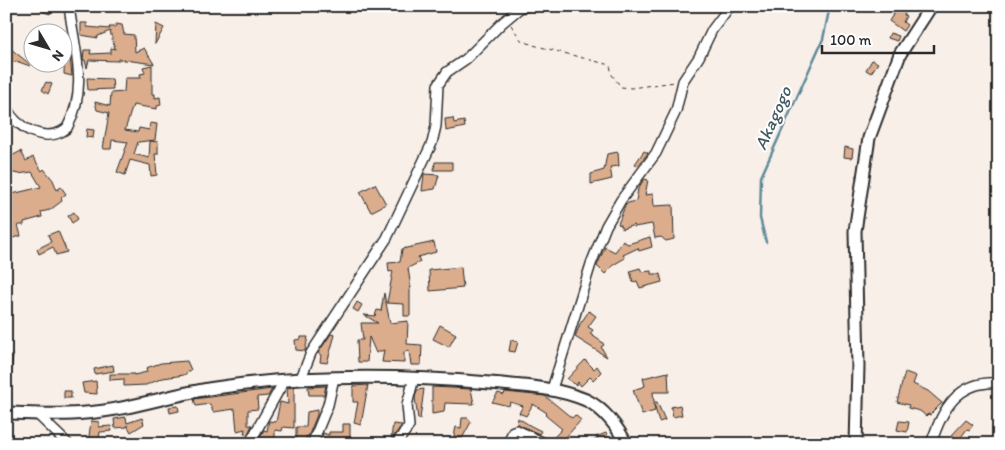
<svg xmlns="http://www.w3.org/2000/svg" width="1005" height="450" font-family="Itim,sans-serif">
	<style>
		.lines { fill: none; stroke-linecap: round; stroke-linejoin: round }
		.stream { stroke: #5e8a98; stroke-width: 2.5 }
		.building { fill: #dbad8c; stroke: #2b2b2b }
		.minor-casing { stroke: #2b2b2b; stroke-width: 12 }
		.secondary-casing { stroke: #2b2b2b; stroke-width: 15 }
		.path { stroke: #2b2b2b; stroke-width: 1; stroke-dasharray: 4 4; stroke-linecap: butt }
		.minor { stroke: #fff; stroke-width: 9 }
		.secondary { stroke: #fff; stroke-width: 11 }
		.labels { text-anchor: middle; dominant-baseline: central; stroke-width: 4; stroke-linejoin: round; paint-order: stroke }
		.water-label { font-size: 18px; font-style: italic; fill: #445a61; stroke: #fff }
	</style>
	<rect width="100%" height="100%" fill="#f8efe8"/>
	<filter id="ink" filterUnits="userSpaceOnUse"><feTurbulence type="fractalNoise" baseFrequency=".02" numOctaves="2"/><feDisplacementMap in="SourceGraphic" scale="10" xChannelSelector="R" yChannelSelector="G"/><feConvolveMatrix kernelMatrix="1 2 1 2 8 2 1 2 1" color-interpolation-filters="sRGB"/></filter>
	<g filter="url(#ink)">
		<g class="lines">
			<path class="stream" d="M 766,242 L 760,218 L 761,177 L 823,39 L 830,6"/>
		</g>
		<g class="building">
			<path d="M 43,6 L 52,8 L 50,14 L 41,11 Z"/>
			<path d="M 894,6 L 906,11 L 904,15 L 906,16 L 903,22 L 907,25 L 903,31 L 889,21 L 894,13 L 891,11 Z"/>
			<path d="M 81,23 L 87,23 L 87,27 L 110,29 L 109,27 L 116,27 L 116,24 L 122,25 L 124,34 L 134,35 L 135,52 L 144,48 L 154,64 L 118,59 L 118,61 L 89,60 L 87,68 L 85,60 L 83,60 L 84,50 L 91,50 L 90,54 L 111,53 L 111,48 L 115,49 L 110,31 L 98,36 L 98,38 L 81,35 Z"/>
			<path d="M 156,24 L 164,28 L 155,44 Z"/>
			<path d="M 890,33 L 899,36 L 897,41 L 888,38 Z"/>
			<path d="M 65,38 L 68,38 L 72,76 L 64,74 Z"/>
			<path d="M 11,49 L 31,65 L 30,66 L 16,61 L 14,63 L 6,56 Z"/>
			<path d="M 872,60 L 878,63 L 871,73 L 866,70 Z"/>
			<path d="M 152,65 L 152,94 L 155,94 L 155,98 L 160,97 L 161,105 L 157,106 L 157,109 L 133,105 L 125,130 L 138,132 L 139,128 L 149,130 L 150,123 L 157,124 L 155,140 L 138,142 L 134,154 L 149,158 L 150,141 L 158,142 L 158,154 L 155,154 L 157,175 L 151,176 L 150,165 L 130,160 L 125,175 L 117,172 L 128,142 L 112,140 L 111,149 L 103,149 L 109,113 L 97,110 L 95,102 L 110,106 L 111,93 L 124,92 L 125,78 L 141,78 L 140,74 L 145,73 L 143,67 Z"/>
			<path d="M 87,78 L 112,79 L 113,89 L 88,90 Z"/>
			<path d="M 46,82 L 52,84 L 48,94 L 42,90 Z"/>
			<path d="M 453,118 L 454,123 L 464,121 L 465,127 L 446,131 L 445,119 Z"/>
			<path d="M 87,129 L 94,130 L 93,138 L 86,137 Z"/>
			<path d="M 845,147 L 853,149 L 852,158 L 844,157 Z"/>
			<path d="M 21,151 L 26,161 L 33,157 L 42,171 L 44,169 L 53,180 L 57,190 L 61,187 L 66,194 L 61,198 L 62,201 L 50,210 L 41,212 L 42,217 L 24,222 L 24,225 L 18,225 L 21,236 L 8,239 L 6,218 L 11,217 L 8,195 L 41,187 L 32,172 L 18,174 L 6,171 L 6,159 Z"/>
			<path d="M 644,151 L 648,153 L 638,166 L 635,164 Z"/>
			<path d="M 618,152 L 619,166 L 610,167 L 612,179 L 591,184 L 591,174 L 604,170 L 607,154 Z"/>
			<path d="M 435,162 L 452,162 L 452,170 L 434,170 Z"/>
			<path d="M 424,174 L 439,175 L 435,189 L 422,191 Z"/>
			<path d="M 644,179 L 648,180 L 645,195 L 653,194 L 654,206 L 673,205 L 674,239 L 666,241 L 661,237 L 655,238 L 652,224 L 634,227 L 634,225 L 622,229 L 621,225 L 618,224 L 625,206 L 628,203 L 636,201 L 638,189 Z"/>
			<path d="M 375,184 L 386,204 L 371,212 L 360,192 Z"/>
			<path d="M 74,212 L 78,219 L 72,223 L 68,216 Z"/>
			<path d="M 58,231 L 67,252 L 56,255 L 53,247 L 39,254 L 37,249 L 51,242 L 48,235 Z"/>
			<path d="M 650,237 L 652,247 L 639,251 L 638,248 L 623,255 L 625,258 L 613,265 L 605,274 L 597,266 L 605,247 L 615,252 L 623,241 L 628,244 Z"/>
			<path d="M 434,242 L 436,252 L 418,257 L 420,262 L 408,268 L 411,288 L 410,288 L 410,316 L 404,316 L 404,304 L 387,303 L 393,271 L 389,272 L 388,263 L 400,262 L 402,249 Z"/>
			<path d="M 461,267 L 463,288 L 430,291 L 429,270 Z"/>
			<path d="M 640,268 L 642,272 L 651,271 L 651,274 L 660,274 L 662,282 L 640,288 L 637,281 L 633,282 L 630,271 Z"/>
			<path d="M 384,293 L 390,323 L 408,321 L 407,344 L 422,345 L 421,365 L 411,365 L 409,351 L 404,352 L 404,363 L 382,362 L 384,350 L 376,353 L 369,337 L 367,362 L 358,362 L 357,340 L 363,340 L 361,323 L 378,323 L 364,315 L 375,316 L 377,310 L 381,311 Z"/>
			<path d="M 357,302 L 362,305 L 358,312 L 353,309 Z"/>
			<path d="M 589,311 L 596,316 L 588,327 L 593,330 L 590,334 L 602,342 L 604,345 L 601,347 L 607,357 L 575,337 L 580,324 Z"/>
			<path d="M 440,325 L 456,334 L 449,347 L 433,339 Z"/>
			<path d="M 331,334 L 335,335 L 327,363 L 320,362 L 321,355 L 318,353 Z"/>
			<path d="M 301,337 L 308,337 L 305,351 L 296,350 L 295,340 L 301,339 Z"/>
			<path d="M 511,340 L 518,342 L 515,352 L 509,351 Z"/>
			<path d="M 7,355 L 13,356 L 11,375 L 7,375 Z"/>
			<path d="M 585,360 L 594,369 L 597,366 L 601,372 L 593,380 L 590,377 L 581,386 L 578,382 L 576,385 L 567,379 Z"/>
			<path d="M 187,361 L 191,370 L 184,375 L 163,378 L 146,385 L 124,386 L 124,379 L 110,380 L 110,374 L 134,374 L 134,375 L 147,372 L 146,368 L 161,363 Z"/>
			<path d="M 113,365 L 114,371 L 95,374 L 94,369 Z"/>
			<path d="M 668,372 L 669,392 L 653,392 L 654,402 L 657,402 L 665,420 L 659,422 L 654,404 L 655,411 L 642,415 L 633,390 L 645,386 L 643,378 Z"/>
			<path d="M 905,372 L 916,376 L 913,384 L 928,391 L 942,403 L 930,415 L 928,414 L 926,416 L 920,411 L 908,408 L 909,405 L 897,402 Z"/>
			<path d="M 96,381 L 97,394 L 84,393 L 82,383 Z"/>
			<path d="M 368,385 L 361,425 L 354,423 L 358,402 L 353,402 L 353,386 Z"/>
			<path d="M 326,386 L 324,395 L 309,395 L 308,387 Z"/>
			<path d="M 294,387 L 294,428 L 283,427 L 282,431 L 275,430 L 275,444 L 257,442 L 264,430 L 267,431 L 269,421 L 276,422 L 280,402 L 288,404 L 287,388 Z"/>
			<path d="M 432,387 L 471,389 L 474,404 L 445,403 L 444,412 L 432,414 Z"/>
			<path d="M 272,389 L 268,396 L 257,397 L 258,409 L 248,410 L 248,425 L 252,425 L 248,434 L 244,433 L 245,429 L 237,431 L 235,409 L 213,412 L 210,404 L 196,406 L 194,399 Z"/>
			<path d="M 424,389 L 420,419 L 418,419 L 415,398 L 417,390 Z"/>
			<rect x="64" y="391" width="7" height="7"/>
			<path d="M 505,392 L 545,396 L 572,418 L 575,415 L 581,420 L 560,444 L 553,438 L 562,429 L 545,415 L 547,413 L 533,404 L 526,416 L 519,413 L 523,406 L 510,402 L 509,406 L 492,402 L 498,393 L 504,395 Z"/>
			<path d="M 680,405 L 682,415 L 673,417 L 671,407 Z"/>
			<path d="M 178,406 L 179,411 L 170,413 L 169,407 Z"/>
			<path d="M 317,410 L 317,415 L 308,437 L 306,436 L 306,444 L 296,444 L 296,427 L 306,427 L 307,412 Z"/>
			<path d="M 126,417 L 127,423 L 142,418 L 144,424 L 131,432 L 127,425 L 127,427 L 115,428 L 114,419 Z"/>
			<path d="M 462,418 L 468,418 L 471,422 L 459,444 L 460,438 L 454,436 L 456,427 L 461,428 Z"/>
			<path d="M 518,418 L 531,426 L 541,431 L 539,434 L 517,424 Z"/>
			<path d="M 966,420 L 973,425 L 969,430 L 967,429 L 959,440 L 952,435 Z"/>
			<path d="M 91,421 L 99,422 L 99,427 L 111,426 L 112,431 L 100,432 L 98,444 L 88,444 Z"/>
			<path d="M 899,421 L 909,422 L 907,432 L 897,430 Z"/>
			<path d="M 343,424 L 350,424 L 350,444 L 320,442 L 323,433 L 329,435 L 329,432 L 343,432 Z"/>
			<path d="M 393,424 L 402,425 L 392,438 L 391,438 Z"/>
			<path d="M 606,433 L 610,444 L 587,444 L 598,438 L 596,437 Z"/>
		</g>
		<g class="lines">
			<g class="minor-casing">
				<g id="minor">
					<path d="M 6,107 C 16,128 46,145 67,128 C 89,88 74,48 69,6"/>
					<path d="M 301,378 L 311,353 L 387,238 L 432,143 L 436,126 L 438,85 L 447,72 L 466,59 L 502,23 L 520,8 L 527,6"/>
					<path d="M 552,389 L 591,264 L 606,226 L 621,200 L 656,153 L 676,111 L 683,81 L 699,57 L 712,30 L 730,6"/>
					<path d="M 36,413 L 68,444"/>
					<path d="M 249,444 L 285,379"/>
					<path d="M 312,444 L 328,405 L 334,378"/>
					<path d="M 396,444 L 409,426 L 407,405 L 414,378"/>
					<path d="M 508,444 L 513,431 L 517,430 L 546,444"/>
					<path d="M 931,444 C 942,409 958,380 999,383"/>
				</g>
			</g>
			<g class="secondary-casing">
				<g id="secondary">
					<path d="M 6,413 C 32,413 59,416 85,413 C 130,410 171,394 215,388 C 306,374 398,375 490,383 C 522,386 555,387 586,400 C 603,408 618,427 626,444"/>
					<path d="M 856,444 L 858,366 L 855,231 L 869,138 L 900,54 L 931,6"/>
				</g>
			</g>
			<path class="path" d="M 511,25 L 521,40 L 533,45 L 610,65 L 612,75 L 621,87 L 631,88 L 675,82"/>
			<use href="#minor" class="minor"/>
			<use href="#secondary" class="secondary"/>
		</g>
	</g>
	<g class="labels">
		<g class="water-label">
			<text transform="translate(773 118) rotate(-66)">Akagogo</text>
		</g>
	</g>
	<rect width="1005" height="450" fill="none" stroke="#fff" stroke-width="25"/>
	<rect x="12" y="12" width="980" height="425" fill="none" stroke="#2b2b2b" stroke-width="2" filter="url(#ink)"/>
	<g transform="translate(48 48) rotate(128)"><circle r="24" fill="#ffffff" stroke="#aaaaaa"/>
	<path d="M0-4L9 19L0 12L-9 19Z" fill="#2b2b2b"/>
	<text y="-8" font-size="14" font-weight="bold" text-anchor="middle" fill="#2b2b2b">N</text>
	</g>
	<path d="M822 45v8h112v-8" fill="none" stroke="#2b2b2b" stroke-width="2.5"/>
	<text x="830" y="45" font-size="15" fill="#2b2b2b" stroke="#ffffff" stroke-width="4" paint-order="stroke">100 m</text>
</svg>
